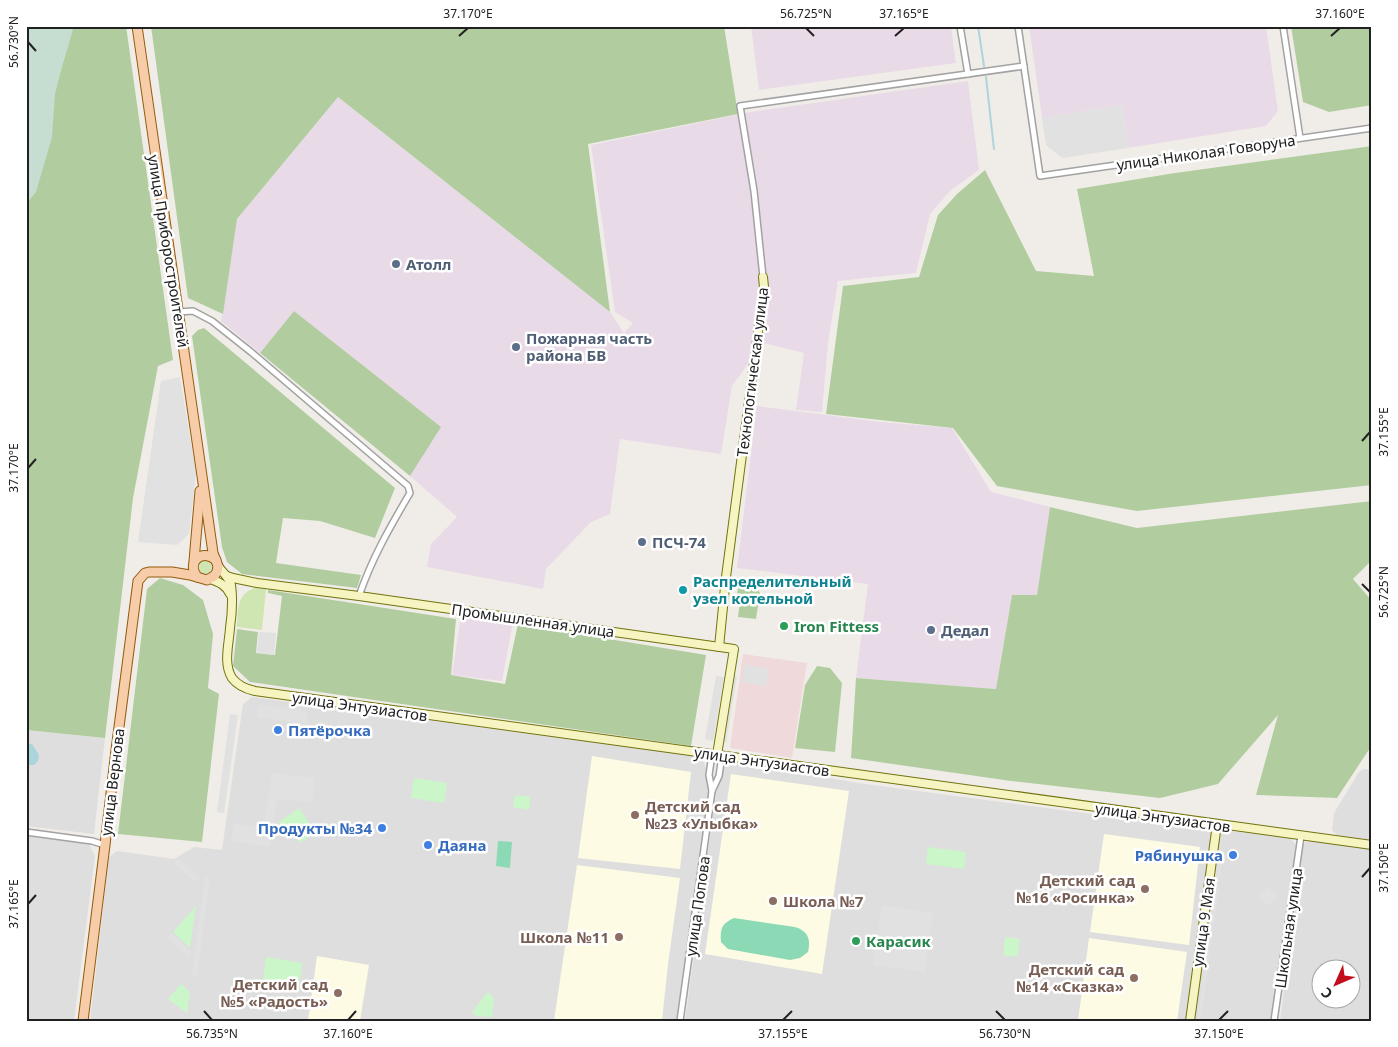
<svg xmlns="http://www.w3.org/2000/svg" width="1398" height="1047" font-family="'Noto Sans',sans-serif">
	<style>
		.residential { fill: #dfdede; fill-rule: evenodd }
		.commercial { fill: #f0d9da }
		.industrial { fill: #e9dae8 }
		.education { fill: #fdfbe4 }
		.grass { fill: #d0e6b2 }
		.forest { fill: #b1cda0 }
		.wetland { fill: #c6ddd1 }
		.park { fill: #caf6c9 }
		.pitch { fill: #8cdab5 }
		.parking { fill: #e1e1e1 }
		.water { fill: #acd4db }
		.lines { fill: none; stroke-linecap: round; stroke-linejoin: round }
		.stream { stroke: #acd4db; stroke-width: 2 }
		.street-casing { stroke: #a2a2a2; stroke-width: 8 }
		.secondary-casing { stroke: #71730d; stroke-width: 10 }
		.primary-casing { stroke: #935a0b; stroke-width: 11 }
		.street { stroke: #fff; stroke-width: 5 }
		.secondary { stroke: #f6f4c1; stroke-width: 8 }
		.primary { stroke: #f6cda8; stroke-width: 9 }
		.ticks { fill: none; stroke: #212121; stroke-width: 2 }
		.service-dot { fill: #5c6f8a; stroke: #fff; stroke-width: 2 }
		.culture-dot { fill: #0f9aa8; stroke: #fff; stroke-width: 2 }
		.leisure-dot { fill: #2e9e5b; stroke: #fff; stroke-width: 2 }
		.shop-dot { fill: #3f7fe0; stroke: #fff; stroke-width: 2 }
		.education-dot { fill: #8d6e63; stroke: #fff; stroke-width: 2 }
		.labels { text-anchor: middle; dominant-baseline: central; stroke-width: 5; stroke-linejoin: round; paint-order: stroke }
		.street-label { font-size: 15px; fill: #212121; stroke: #fff }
		.service-label { font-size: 15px; font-weight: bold; fill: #4e5e75; stroke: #fff; text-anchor: start }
		.culture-label { font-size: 15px; font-weight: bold; fill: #0d838f; stroke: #fff; text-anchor: start }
		.leisure-label { font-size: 15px; font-weight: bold; fill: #27864d; stroke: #fff; text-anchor: start }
		.shop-label { font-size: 15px; font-weight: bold; fill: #366cbe; stroke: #fff; text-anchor: start }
		.education-label { font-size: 15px; font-weight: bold; fill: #785e54; stroke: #fff; text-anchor: end }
		.neatline { fill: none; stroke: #212121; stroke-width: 2 }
		.ticks-label { font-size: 12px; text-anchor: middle; fill: #212121 }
	</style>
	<rect width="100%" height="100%" fill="#f0ede8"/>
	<g class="residential">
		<path d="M 252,697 L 697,756 L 703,761 L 706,768 L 708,792 L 676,1021 L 90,1021 L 109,857 L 117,851 L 174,859 L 194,847 L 222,850 L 243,704 Z"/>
		<path d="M 26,730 L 105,738 L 94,834 L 26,826 Z"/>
		<path d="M 735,762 L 858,783 L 1205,829 L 1211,832 L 1212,839 L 1187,1021 L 685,1021 L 716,793 L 724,767 L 728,763 Z"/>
		<path d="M 1364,769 L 1372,770 L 1372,840 L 1337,835 L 1332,830 L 1334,813 L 1359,772 Z"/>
		<path d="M 1231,831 L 1290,838 L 1296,845 L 1272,1021 L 1194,1021 L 1218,844 L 1221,833 Z"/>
		<path d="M 26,836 L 89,844 L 95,856 L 74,1021 L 26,1021 Z"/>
		<path d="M 1315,841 L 1372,849 L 1372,1021 L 1280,1021 L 1302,846 L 1306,842 ZM 1320,970 L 1350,970 L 1350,1000 L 1320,1000 Z"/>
	</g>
	<path class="commercial" d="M 743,654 L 807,663 L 792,758 L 730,748 Z"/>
	<g class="industrial">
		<path d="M 751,26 L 951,26 L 956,63 L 759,90 Z"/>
		<path d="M 1029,26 L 1266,26 L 1278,111 L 1266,126 L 1128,148 L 1122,105 L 1042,118 Z"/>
		<path d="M 968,81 L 979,170 L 951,190 L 930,214 L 916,273 L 838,281 L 828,343 L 822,412 L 796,410 L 804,353 L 763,343 L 732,386 L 721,454 L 620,439 L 610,514 L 591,522 L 546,569 L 543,589 L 427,567 L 431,544 L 457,517 L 410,476 L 440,427 L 294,311 L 260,353 L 221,321 L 237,219 L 338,97 L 610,312 L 624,333 L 633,323 L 615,312 L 591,145 L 750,112 Z"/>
		<path d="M 757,406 L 881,422 L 952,428 L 991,492 L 1050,507 L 1037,595 L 1012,595 L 996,689 L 856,678 L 868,584 L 737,568 Z"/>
		<path d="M 461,615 L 513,622 L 502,681 L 452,675 Z"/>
	</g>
	<g class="education">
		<path d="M 592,756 L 691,772 L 680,869 L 578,858 Z"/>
		<path d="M 731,774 L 849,791 L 822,974 L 705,954 Z"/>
		<path d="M 1104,834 L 1200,847 L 1189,945 L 1090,932 Z"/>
		<path d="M 577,865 L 680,878 L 668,964 L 662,1021 L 554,1021 Z"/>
		<path d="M 1089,938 L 1187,952 L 1177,1021 L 1078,1021 Z"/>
		<path d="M 317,956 L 369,965 L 360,1021 L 308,1021 Z"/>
	</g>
	<g class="grass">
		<circle cx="205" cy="567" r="7"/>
		<path d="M 255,588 L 266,589 L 262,630 L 237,627 C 238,611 236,594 255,588 Z"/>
	</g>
	<g class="forest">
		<path d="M 26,26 L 126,26 L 173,360 L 158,366 L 133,498 L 105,738 L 26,730 Z"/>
		<path d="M 151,26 L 724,26 L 738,114 L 588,144 L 610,312 L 338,97 L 237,219 L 223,314 L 188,298 Z"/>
		<path d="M 1291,26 L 1372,26 L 1372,105 L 1329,112 L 1303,102 Z"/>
		<path d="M 1372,146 L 1372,485 L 1137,511 L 997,486 L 953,428 L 826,414 L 843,286 L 919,277 L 938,215 L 957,194 L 985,170 L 1036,271 L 1094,276 L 1077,189 L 1175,173 Z"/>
		<path d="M 294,311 L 441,427 L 410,476 L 260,353 Z"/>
		<path d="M 204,328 L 395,488 L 375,538 L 320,521 L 283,518 L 276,563 L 361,575 L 357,588 L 242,574 L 227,562 L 222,547 L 192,336 L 198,330 Z"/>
		<path d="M 1372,501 L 1372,560 L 1353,579 L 1372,601 L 1372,745 L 1337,798 L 1256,795 L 1278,715 L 1218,784 L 1160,798 L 1011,781 L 851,758 L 856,678 L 996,689 L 1012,595 L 1037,595 L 1050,507 L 1137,528 Z"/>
		<path d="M 160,578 L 183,585 L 203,600 L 213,634 L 208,688 L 219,694 L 202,842 L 118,834 L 147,589 Z"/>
		<path d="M 739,582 L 754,584 L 760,593 L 756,619 L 738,617 L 740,602 L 736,601 Z"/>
		<path d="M 268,590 L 456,619 L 451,675 L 505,684 L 518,624 L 706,655 L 691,746 L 250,682 L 233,666 L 237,629 L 258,632 L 256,653 L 275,655 L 282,596 L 268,593 Z"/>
		<path d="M 817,666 L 830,668 L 842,683 L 835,752 L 795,748 L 805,685 Z"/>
	</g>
	<path class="wetland" d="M 26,26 L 74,26 L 62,67 L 55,94 L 52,137 L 36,192 L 26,204 Z"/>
	<g class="park">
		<path d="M 414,778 L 447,783 L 444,803 L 411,798 Z"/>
		<path d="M 515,795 L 531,797 L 529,810 L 513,807 Z"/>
		<path d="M 299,808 L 310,824 L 304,829 L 309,837 L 300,843 L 294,834 L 289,837 L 279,822 Z"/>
		<path d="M 928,847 L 966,852 L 964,869 L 926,864 Z"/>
		<path d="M 196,906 L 190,948 L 173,932 Z"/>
		<path d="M 1005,937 L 1020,939 L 1017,957 L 1003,955 Z"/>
		<path d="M 266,957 L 302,963 L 299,985 L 263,979 Z"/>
		<path d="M 181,984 L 190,992 L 187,1013 L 168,999 Z"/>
		<path d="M 488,992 L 494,999 L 492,1017 L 476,1016 L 472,1012 Z"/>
	</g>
	<g class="pitch">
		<path d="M 498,841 L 512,842 L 510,868 L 496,866 Z"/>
		<path d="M 734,918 L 795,927 C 808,931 811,939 808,952 L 800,958 L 790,960 L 728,949 L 721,942 C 720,929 721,924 734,918 Z"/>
	</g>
	<g class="parking">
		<path d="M 1122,105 L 1128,148 L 1062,158 L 1046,145 L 1042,118 Z"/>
		<path d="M 180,377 L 196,473 L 189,534 L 177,545 L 138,542 L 161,381 Z"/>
		<path d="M 259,632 L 276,633 L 274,655 L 257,653 Z"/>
		<path d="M 745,664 L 769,669 L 766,686 L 742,682 Z"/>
		<path d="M 732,675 L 737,676 L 726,743 L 720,742 Z"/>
		<path d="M 716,676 L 724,677 L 713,741 L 705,739 Z"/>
		<path d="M 259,705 L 307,711 L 306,724 L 257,717 Z"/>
		<path d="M 230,714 L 238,715 L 224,813 L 217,812 Z"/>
		<path d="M 272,773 L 315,778 L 312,802 L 277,799 L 270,847 L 232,841 L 233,824 L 264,827 Z"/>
		<path d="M 178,858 L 199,877 L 195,882 L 174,863 Z"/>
		<path d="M 1218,862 L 1222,863 L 1201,1021 L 1197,1021 Z"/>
		<path d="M 205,877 L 210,878 L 197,977 L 192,976 Z"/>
		<path d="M 1267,887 L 1278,896 L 1270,906 L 1259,897 Z"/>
		<path d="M 882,905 L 933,913 L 925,972 L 873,965 Z"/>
		<path d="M 171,933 L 192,952 L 188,957 L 167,938 Z"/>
	</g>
	<path class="water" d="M 26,743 L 32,744 L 39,755 L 38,761 L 34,765 L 26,765 Z"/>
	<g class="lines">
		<g class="stream">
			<path d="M 978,26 L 984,66"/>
			<path d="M 986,77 L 994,149"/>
		</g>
		<g class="street-casing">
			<g id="street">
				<path d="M 960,26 L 968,74"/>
				<path d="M 1018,26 L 1040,176 L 1372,128"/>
				<path d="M 1283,26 L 1300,138"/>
				<path d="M 763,277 L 754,191 L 740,106 L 1024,66"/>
				<path d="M 178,312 L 193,311 L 212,321 L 251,352 L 408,486 L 410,493 C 390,527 372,558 359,596"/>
				<path d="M 712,754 L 709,775 L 712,791"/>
				<path d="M 26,832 L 92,841 L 105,845"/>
				<path d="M 680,1021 L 712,791 L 719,776 L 722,756"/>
				<path d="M 1274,1021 L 1301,836"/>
			</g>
		</g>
		<g class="secondary-casing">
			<g id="secondary">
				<path d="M 218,566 C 223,573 229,577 231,585 C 233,599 232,614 230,628 C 229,644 223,664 232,678 C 238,686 246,689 255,691 L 1372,845"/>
				<path d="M 227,576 L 233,578 L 257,583 L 359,596 L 734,649 L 717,755"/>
				<path d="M 210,579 C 219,582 226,585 230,594"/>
				<path d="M 719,647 L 726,577 L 764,287 L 763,277"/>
				<path d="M 1190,1021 L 1217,824"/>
			</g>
		</g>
		<g class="primary-casing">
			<g id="primary">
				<path d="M 194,561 L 200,491"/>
				<path d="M 197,577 C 186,562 202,548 216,560"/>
				<path d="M 83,1021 L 105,845 L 116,750 L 138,581 L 145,573 L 149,572 L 172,572 L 190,575 L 207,580 L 214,576 L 217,572 L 218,566 L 213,553 L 202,476 L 137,26"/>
			</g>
		</g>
		<use href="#street" class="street"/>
		<use href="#secondary" class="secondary"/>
		<use href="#primary" class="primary"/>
	</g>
	<path class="ticks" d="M 806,28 L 814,36M 459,36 L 468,28M 895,36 L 904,28M 1331,36 L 1340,28M 28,42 L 36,51M 1362,441 L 1370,432M 28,468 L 36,459M 1362,584 L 1370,592M 1362,877 L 1370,868M 28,904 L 36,895M 204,1011 L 212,1020M 996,1011 L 1005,1020M 348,1020 L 356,1011M 783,1020 L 792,1011M 1219,1020 L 1228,1011"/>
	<g class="service-dot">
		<circle cx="396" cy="264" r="5"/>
		<circle cx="516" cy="347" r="5"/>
		<circle cx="642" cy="542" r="5"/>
		<circle cx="931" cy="630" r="5"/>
	</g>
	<circle class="culture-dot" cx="683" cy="590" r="5"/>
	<g class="leisure-dot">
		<circle cx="784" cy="626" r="5"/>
		<circle cx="856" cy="941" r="5"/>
	</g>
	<g class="shop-dot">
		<circle cx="278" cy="730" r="5"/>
		<circle cx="382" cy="828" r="5"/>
		<circle cx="428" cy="845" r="5"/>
		<circle cx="1233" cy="855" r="5"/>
	</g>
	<g class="education-dot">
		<circle cx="635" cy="815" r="5"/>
		<circle cx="1145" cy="889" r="5"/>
		<circle cx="773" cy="901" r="5"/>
		<circle cx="619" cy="937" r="5"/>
		<circle cx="1134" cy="978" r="5"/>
		<circle cx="338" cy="993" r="5"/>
	</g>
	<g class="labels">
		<g class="street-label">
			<text transform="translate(1206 152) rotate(-8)">улица Николая Говоруна</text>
			<text transform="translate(169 251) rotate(81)">улица Приборостроителей</text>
			<text transform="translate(752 372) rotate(-83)">Технологическая улица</text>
			<text transform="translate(533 620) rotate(8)">Промышленная улица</text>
			<text transform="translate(360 706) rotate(8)">улица Энтузиастов</text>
			<text transform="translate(762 761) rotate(8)">улица Энтузиастов</text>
			<text transform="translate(112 782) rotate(-83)">улица Вернова</text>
			<text transform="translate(1163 817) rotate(8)">улица Энтузиастов</text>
			<text transform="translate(697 906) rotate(-82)">улица Попова</text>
			<text transform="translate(1203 922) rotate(-82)">улица 9 Мая</text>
			<text transform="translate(1288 928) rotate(-82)">Школьная улица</text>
		</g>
		<g class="service-label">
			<text x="406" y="264">Атолл</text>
			<text x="526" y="338">Пожарная часть<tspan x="526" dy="17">района БВ</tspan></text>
			<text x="652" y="542">ПСЧ-74</text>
			<text x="941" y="630">Дедал</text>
		</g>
		<g class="culture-label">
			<text x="693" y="581">Распределительный<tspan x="693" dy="17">узел котельной</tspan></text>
		</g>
		<g class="leisure-label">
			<text x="794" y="626">Iron Fittess</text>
			<text x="866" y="941">Карасик</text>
		</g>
		<g class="shop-label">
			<text x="288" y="730">Пятёрочка</text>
			<text x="372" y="828" text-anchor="end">Продукты №34</text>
			<text x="438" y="845">Даяна</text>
			<text x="1223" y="855" text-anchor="end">Рябинушка</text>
		</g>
		<g class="education-label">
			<text x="645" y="806" text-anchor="start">Детский сад<tspan x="645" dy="17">№23 «Улыбка»</tspan></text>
			<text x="1135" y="880">Детский сад<tspan x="1135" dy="17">№16 «Росинка»</tspan></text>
			<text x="783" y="901" text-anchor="start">Школа №7</text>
			<text x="609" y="937">Школа №11</text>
			<text x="1124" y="969">Детский сад<tspan x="1124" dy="17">№14 «Сказка»</tspan></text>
			<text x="328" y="984">Детский сад<tspan x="328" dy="17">№5 «Радость»</tspan></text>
		</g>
	</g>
	<rect width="1398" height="1047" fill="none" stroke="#ffffff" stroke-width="55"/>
	<g transform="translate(1336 984) rotate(225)"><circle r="24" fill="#ffffff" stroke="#a6a6a6"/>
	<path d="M0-4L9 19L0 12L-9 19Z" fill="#c30e1e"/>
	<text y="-8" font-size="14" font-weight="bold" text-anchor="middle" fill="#212121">С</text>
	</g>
	<rect x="28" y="28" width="1342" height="992" class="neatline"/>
	<g class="ticks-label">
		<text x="468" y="18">37.170°E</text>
		<text x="806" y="18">56.725°N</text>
		<text x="904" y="18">37.165°E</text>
		<text x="1340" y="18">37.160°E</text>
		<text transform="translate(14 42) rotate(-90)" y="4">56.730°N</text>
		<text transform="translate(1384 432) rotate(-90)" y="4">37.155°E</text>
		<text transform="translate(14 468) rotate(-90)" y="4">37.170°E</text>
		<text transform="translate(1384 592) rotate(-90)" y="4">56.725°N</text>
		<text transform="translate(1384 868) rotate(-90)" y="4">37.150°E</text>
		<text transform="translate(14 904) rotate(-90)" y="4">37.165°E</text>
		<text x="212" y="1038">56.735°N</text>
		<text x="348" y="1038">37.160°E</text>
		<text x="783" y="1038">37.155°E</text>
		<text x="1005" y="1038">56.730°N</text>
		<text x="1219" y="1038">37.150°E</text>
	</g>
</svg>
